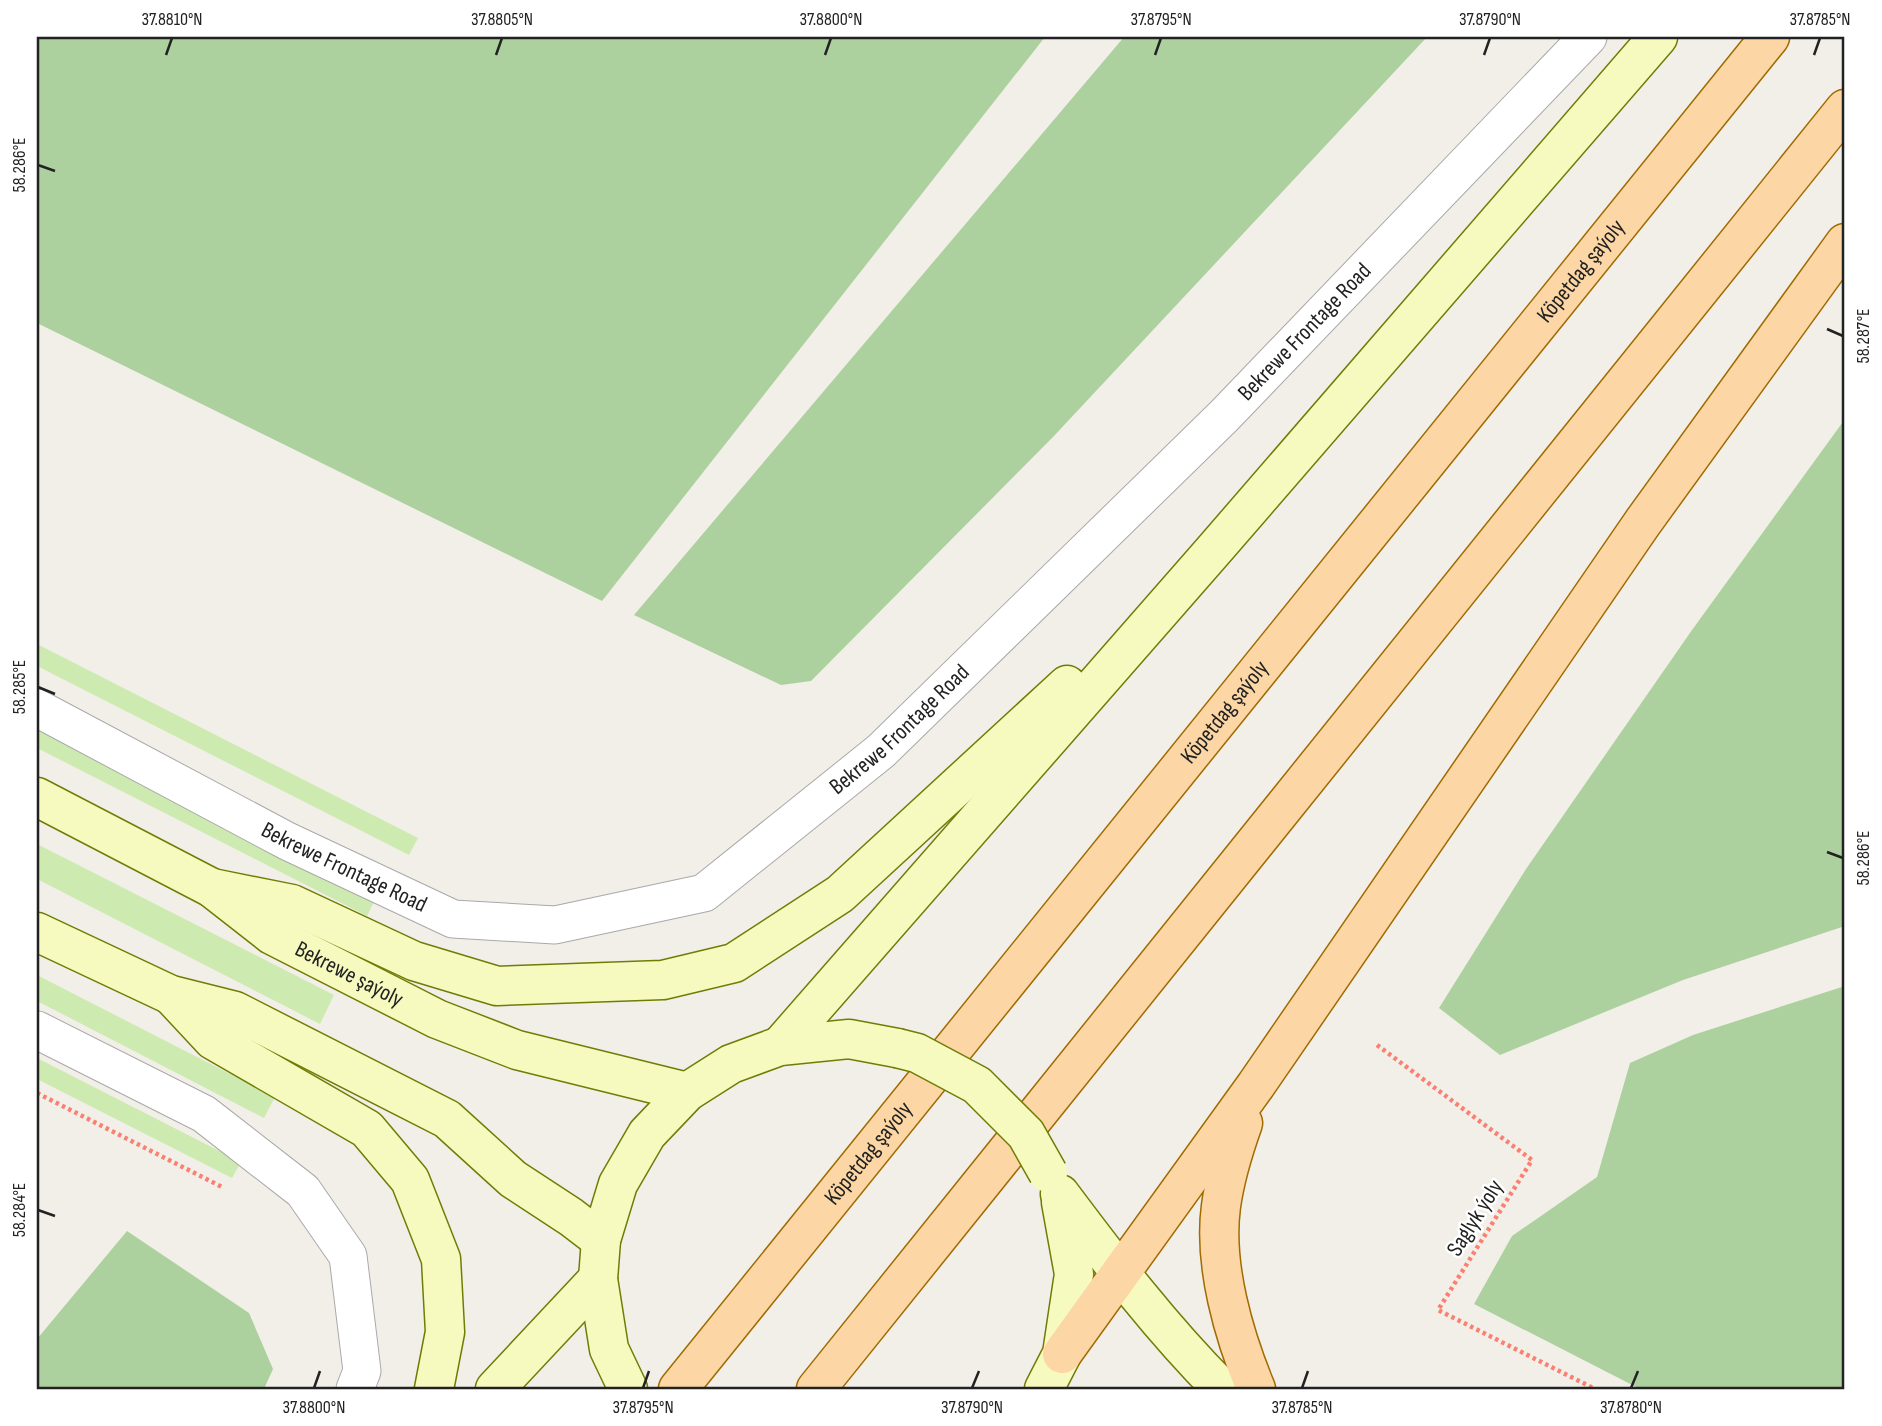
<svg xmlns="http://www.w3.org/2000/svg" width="1882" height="1426" font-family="'Sofia Sans Condensed',sans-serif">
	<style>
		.grass { fill: #cdebb0 }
		.forest { fill: #add19e }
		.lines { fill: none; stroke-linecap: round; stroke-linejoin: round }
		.street-casing { stroke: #a9a9a9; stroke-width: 39 }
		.secondary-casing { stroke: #707d05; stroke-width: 41 }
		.primary-casing { stroke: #a06b00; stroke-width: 41 }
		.path { stroke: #fa8072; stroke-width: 4.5; stroke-dasharray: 3.5 3.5; stroke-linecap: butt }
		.street { stroke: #fff; stroke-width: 37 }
		.secondary { stroke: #f7fabf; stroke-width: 38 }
		.primary { stroke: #fcd6a4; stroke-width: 38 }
		.secondary-bridge-casing { stroke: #707d05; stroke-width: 41; stroke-linecap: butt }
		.secondary-bridge { stroke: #f7fabf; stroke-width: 38 }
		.ticks { fill: none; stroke: #222; stroke-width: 2.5 }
		.labels { text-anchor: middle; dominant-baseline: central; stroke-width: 5; stroke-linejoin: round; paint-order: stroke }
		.street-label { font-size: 23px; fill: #222; stroke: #fff }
		.neatline { fill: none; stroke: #222; stroke-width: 2.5 }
		.ticks-label { font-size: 18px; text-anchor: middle; fill: #222 }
	</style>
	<rect width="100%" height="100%" fill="#f2efe9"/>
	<g class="grass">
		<path d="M 37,644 L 418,838 L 409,855 L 37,666 Z"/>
		<path d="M 37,723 L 377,896 L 367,916 L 37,748 Z"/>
		<path d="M 37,844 L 334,995 L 320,1024 L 37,879 Z"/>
		<path d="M 37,975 L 275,1097 L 264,1118 L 37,1001 Z"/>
		<path d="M 37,1058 L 241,1162 L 232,1178 L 37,1079 Z"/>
	</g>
	<g class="forest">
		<path d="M 37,37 L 1045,37 L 602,601 L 37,323 Z"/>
		<path d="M 1124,37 L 1427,37 L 1053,437 L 811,681 L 781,685 L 634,615 Z"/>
		<path d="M 1845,419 L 1845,926 L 1683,980 L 1500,1055 L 1439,1008 L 1526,869 L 1692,630 Z"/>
		<path d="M 1845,986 L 1845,1389 L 1640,1389 L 1474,1304 L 1512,1236 L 1597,1177 L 1630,1063 L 1693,1035 Z"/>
		<path d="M 127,1231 L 249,1313 L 273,1369 L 264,1389 L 37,1389 L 37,1339 Z"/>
	</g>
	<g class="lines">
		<g class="street-casing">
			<g id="street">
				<path id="s1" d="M 37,708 L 287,841 L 453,919 L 555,925 L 704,893 L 881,751 L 1224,416 L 1588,37"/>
				<path d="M 37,1030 L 204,1114 L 303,1191 L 348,1256 L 362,1371 L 355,1389"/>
			</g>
		</g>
		<g class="secondary-casing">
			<g id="secondary">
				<path id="s2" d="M 37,797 L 212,888 L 272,935 L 437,1019 L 517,1050 L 687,1092"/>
				<path d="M 212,888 L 292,904 L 414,961 L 497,986 L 663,980 L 734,963 L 840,894 L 1067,685"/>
				<path d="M 37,932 L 171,995 L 235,1011 L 447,1119 L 513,1179 L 571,1217 L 601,1240"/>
				<path d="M 171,995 L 213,1040 L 367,1129 L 410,1180 L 441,1259 L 445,1332 L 434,1389"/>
				<path d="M 780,1046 L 1213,551 L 1658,37"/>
				<path d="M 1060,1194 C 1111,1262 1162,1329 1222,1389"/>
				<path d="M 495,1389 L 598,1279"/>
				<path d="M 628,1389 L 609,1349 L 598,1279 L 601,1240 L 618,1184 L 647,1134 L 687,1092 L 731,1064 L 780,1046 L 849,1039 L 897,1048"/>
				<path d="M 1044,1389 L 1062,1354 L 1074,1274 L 1061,1202"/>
			</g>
		</g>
		<g class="primary-casing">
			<g id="primary">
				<path d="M 1243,1123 C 1233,1151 1225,1177 1221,1206 C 1213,1265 1234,1336 1256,1389"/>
				<path d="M 1062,1354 L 1256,1085 L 1643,522 L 1845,243"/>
				<path id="s3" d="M 678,1389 L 1770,37"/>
				<path d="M 816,1389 L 1845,109"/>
			</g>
		</g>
		<g class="path">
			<path d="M 1377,1045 L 1532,1160 L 1438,1310 L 1595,1389"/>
			<path d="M 37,1093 L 224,1188"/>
		</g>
		<use href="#street" class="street"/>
		<use href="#secondary" class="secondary"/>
		<use href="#primary" class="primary"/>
		<g class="secondary-bridge-casing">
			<path id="secondary-bridge" d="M 897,1048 L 917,1053 L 977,1085 L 1026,1134 L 1048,1173"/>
		</g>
		<use href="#secondary-bridge" class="secondary-bridge"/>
	</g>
	<path class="ticks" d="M 166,55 L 172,38M 496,55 L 502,38M 825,55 L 831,38M 1155,55 L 1161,38M 1484,55 L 1490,38M 1814,55 L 1820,38M 38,165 L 55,171M 1827,329 L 1843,336M 38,687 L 55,694M 1827,852 L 1843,858M 38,1210 L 55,1216M 314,1388 L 320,1371M 643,1388 L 649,1371M 972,1388 L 979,1371M 1302,1388 L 1308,1371M 1631,1388 L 1638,1371"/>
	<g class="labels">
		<g class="street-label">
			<text stroke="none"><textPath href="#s3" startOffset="1437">Köpetdag şaýoly</textPath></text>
			<text stroke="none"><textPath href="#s1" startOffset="1544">Bekrewe Frontage Road</textPath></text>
			<text stroke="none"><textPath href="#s3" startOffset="870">Köpetdag şaýoly</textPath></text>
			<text stroke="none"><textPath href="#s1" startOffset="976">Bekrewe Frontage Road</textPath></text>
			<text stroke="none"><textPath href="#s1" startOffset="346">Bekrewe Frontage Road</textPath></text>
			<text stroke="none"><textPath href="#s2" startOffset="360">Bekrewe şaýoly</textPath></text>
			<text stroke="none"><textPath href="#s3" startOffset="303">Köpetdag şaýoly</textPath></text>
			<text transform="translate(1475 1218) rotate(-58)">Saglyk ýoly</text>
		</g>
	</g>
	<rect width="1882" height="1426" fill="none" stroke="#ffffff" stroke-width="77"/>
	<rect x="38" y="38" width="1805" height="1350" class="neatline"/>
	<g class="ticks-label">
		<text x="172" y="25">37.8810°N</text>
		<text x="502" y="25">37.8805°N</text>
		<text x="831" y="25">37.8800°N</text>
		<text x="1161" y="25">37.8795°N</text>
		<text x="1490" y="25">37.8790°N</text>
		<text x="1820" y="25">37.8785°N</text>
		<text transform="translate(19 165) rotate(-90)" y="6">58.286°E</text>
		<text transform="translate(1863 336) rotate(-90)" y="6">58.287°E</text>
		<text transform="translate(19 687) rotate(-90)" y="6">58.285°E</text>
		<text transform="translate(1863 858) rotate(-90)" y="6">58.286°E</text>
		<text transform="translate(19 1210) rotate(-90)" y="6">58.284°E</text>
		<text x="314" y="1413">37.8800°N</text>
		<text x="643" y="1413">37.8795°N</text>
		<text x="972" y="1413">37.8790°N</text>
		<text x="1302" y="1413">37.8785°N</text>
		<text x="1631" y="1413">37.8780°N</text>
	</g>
</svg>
